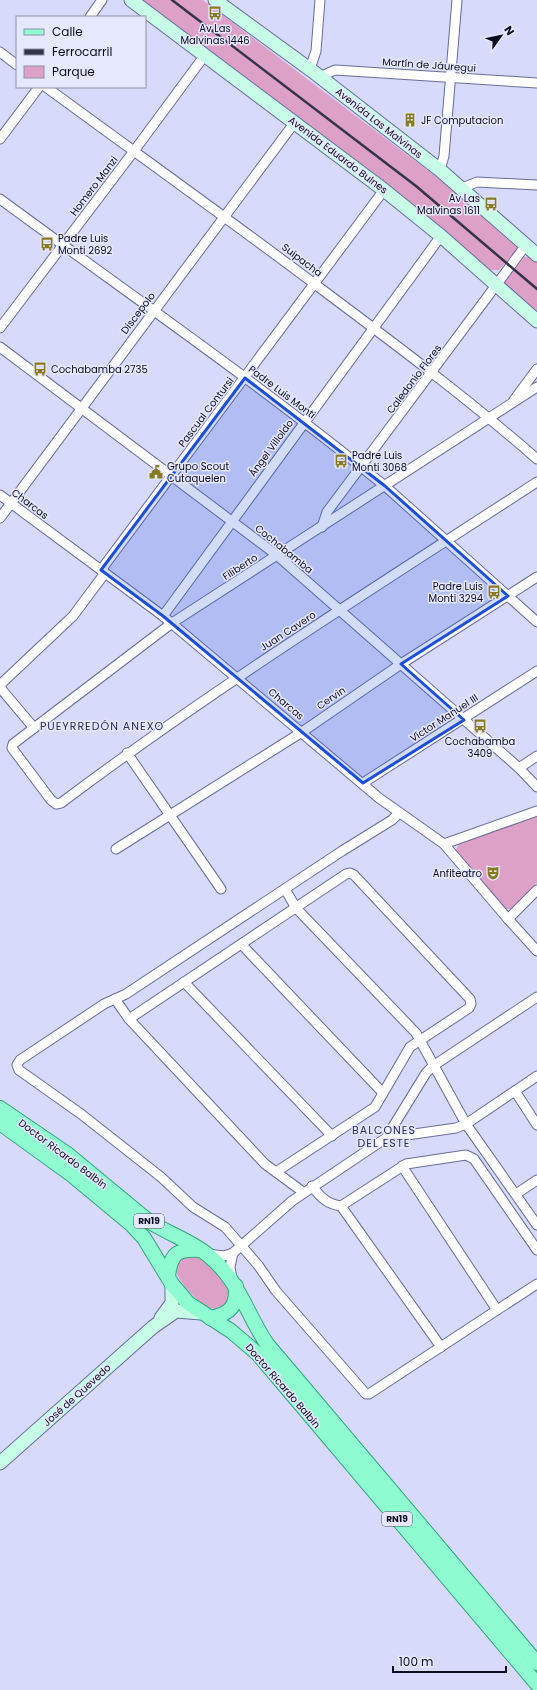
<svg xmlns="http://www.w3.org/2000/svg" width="537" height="1690" font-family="Poppins,sans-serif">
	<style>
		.green { fill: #dda1c7 }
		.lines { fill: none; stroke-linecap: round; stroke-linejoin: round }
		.street-casing { stroke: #696c9c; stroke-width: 11 }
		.secondary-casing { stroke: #696c9c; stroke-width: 15 }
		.primary-casing { stroke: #31a67d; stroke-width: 16 }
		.street { stroke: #fff; stroke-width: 9 }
		.secondary { stroke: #c7fde7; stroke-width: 13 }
		.primary { stroke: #8ffbd0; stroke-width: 14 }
		.rail { stroke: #333449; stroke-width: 2.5 }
		.marked { fill: #1d4ed8; fill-opacity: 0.2; stroke: #1d4ed8; stroke-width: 3; stroke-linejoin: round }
		.labels { text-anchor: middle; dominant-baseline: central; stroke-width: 3; stroke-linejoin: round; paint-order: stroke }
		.shield { fill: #e6e8fe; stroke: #4d4d61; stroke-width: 1 }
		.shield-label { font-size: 9px; font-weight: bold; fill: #0b0b1e }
		.poi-label { font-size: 10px; fill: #0b0b1e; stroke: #e6e8fe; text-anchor: start }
		.street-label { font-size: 10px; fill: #0b0b1e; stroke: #e6e8fe }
		.neighbourhood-label { font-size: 11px; letter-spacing: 1px; fill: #2c2c58; stroke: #e6e8fe }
	</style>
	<rect width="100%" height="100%" fill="#d7dafb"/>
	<g class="green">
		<path d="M 143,0 L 203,0 L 443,182 L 516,242 L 518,248 L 499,270 L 488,270 L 394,189 Z"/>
		<path d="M 531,256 L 537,261 L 537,317 L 503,284 L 524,257 Z"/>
		<path d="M 537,816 L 537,883 L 511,909 L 504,909 L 455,852 L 459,844 Z"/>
		<path d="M 197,1255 C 207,1263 240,1289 227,1303 C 224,1306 219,1309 216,1309 C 203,1309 176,1281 176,1269 C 176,1265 179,1261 180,1258 Z"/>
	</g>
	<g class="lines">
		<g class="street-casing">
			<g id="street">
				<path d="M 90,17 L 102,0"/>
				<path d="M 0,52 L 17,65"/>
				<path d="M 310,69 L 316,51 L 320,0"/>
				<path d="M 322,78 L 326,74 L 335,70 L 537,83"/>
				<path d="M 46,87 C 136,153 227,218 316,285 C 391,341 466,397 537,459"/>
				<path d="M 0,139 L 39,87"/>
				<path d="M 440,170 L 444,156 L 457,0"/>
				<path d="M 462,188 L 477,182 L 537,185"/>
				<path d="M 0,199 C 129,294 261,385 385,486 L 537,622"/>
				<path d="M 0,328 L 134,151 L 205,55"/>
				<path d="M 0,347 L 278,556 L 519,768 L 537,787"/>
				<path d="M 537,387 L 172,623 L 13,744 L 12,748 L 51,800 L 56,804 L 61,803 C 214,688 377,586 537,482"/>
				<path d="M 514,400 L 537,369"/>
				<path d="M 0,495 L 163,616 L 379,798 L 444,844 L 508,919 L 537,951"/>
				<path d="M 0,518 L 295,122"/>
				<path d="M 322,527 L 327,512 L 526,245"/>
				<path d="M 101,570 L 384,190"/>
				<path d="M 163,616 L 441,236"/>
				<path d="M 34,728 L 2,690 L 1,686 L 2,683 L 73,616 L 105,573"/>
				<path d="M 127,753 L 221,889"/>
				<path d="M 519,768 L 537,756"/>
				<path d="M 363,783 L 537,671"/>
				<path d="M 399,813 L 392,820 L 342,851 L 126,994 L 104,1004 L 20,1060 L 17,1065 L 19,1070 L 81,1114 L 161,1177 L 193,1207 L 225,1227 L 258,1265 L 276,1291 L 366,1394 L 369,1394 L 497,1310 L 402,1166"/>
				<path d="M 444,844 L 537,811"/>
				<path d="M 116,849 L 302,732 L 401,664 L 537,577"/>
				<path d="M 285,889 L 296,908 L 416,1033 L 466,1124 L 537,1225"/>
				<path d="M 508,919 L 537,890"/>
				<path d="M 242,945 L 383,1093"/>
				<path d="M 184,982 L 332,1136"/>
				<path d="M 115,999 L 129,1019 L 265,1164 L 303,1192"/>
				<path d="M 129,1019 L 346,874 L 350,873 L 354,875 L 470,999 L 471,1004 L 469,1008 L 410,1047 L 375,1107 L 276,1172"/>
				<path d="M 515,1091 L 537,1125"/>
				<path d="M 386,1138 L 426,1073 L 433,1066 L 537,997"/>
				<path d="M 312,1186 C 320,1197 327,1204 341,1206 L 441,1347"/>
				<path d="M 516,1194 L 537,1180"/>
				<path d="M 341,1206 L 406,1164 L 466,1155 L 474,1159 L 537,1250"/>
				<path d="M 208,1254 L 224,1256 L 233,1253 L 292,1201 L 386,1138 L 456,1128 L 466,1124 L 537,1076"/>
				<path d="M 232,1279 L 230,1267 L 233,1253"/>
				<path d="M 497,1310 L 537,1284"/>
			</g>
		</g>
		<g class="secondary-casing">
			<g id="secondary">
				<path d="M 131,0 L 384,190 L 441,236 L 537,321"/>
				<path d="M 215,0 L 315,73 L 440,170 L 537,255"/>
				<path d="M 161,1318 L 172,1303 L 172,1284"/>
				<path d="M 0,1463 L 153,1327 L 176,1311 L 201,1313"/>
			</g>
		</g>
		<g class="primary-casing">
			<g id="primary">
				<path d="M 0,1108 L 66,1153 L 147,1220 C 166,1233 190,1240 208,1255 C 239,1280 246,1313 267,1344 L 537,1663"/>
				<path d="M 0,1123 L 72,1175 L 131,1224 L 144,1238 L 172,1284 L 188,1303 L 231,1331 L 258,1354 L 537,1684"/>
				<path d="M 168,1276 C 171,1252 178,1249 200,1250"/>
				<path d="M 210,1318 C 231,1314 237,1306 236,1286"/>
			</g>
		</g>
		<use href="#street" class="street"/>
		<use href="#secondary" class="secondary"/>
		<use href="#primary" class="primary"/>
		<path class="rail" d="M 172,0 L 416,186 L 537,289"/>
	</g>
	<path class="marked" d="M 245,378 L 385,486 L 508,596 L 401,664 L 464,720 L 363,783 L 163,616 L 101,570 Z"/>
	<defs>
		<g id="bus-bare" transform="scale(1.08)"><path d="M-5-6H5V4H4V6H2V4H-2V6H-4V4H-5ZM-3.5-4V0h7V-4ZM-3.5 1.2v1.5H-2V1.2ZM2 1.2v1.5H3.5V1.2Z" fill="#877a20" stroke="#e6e8fe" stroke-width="2.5" paint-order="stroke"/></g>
		<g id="building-bare" transform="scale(1.08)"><path d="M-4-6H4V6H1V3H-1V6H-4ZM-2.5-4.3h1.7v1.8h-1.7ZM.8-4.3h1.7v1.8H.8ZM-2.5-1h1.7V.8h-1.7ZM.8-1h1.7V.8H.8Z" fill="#877a20" stroke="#e6e8fe" stroke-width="2.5" paint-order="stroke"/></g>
		<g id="civic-bare" transform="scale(1.08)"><path d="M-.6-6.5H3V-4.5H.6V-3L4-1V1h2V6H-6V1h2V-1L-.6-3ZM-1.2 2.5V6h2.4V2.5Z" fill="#877a20" stroke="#e6e8fe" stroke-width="2.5" paint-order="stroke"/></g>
		<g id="theatre-bare" transform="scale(1.08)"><path d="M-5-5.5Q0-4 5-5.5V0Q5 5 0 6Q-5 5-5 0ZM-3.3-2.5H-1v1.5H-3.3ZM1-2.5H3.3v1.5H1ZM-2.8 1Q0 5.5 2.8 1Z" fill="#877a20" stroke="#e6e8fe" stroke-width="2.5" paint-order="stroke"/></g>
	</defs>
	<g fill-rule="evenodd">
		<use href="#bus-bare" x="215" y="13"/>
		<use href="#building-bare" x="410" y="120"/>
		<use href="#bus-bare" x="491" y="204"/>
		<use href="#bus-bare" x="47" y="244"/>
		<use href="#bus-bare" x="40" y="369"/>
		<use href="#bus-bare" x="341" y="461"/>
		<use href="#civic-bare" x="156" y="472"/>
		<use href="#bus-bare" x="494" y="592"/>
		<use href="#bus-bare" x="480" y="726"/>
		<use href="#theatre-bare" x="493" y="873"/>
	</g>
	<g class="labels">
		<g class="shield">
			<rect x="134" y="1214" width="30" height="14" rx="3"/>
			<rect x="382" y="1512" width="30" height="14" rx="3"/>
		</g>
		<g class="shield-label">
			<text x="149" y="1221">RN19</text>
			<text x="397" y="1519">RN19</text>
		</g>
		<g class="poi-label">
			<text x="215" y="28" text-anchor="middle">Av Las<tspan x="215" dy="12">Malvinas 1446</tspan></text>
			<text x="421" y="120">JF Computacion</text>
			<text x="480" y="198" text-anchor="end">Av Las<tspan x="480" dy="12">Malvinas 1611</tspan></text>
			<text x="58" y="238">Padre Luis<tspan x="58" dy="12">Monti 2692</tspan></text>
			<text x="51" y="369">Cochabamba 2735</text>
			<text x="352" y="455">Padre Luis<tspan x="352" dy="12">Monti 3068</tspan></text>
			<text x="167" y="466">Grupo Scout<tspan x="167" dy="12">Cutaquelen</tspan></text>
			<text x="483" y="586" text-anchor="end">Padre Luis<tspan x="483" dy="12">Monti 3294</tspan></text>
			<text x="480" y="741" text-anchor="middle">Cochabamba<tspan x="480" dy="12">3409</tspan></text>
			<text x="482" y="873" text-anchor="end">Anfiteatro</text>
		</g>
		<g class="street-label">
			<text transform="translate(429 65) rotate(4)">Martín de Jáuregui</text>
			<text transform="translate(379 123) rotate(38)">Avenida Las Malvinas</text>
			<text transform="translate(338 155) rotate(37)">Avenida Eduardo Bulnes</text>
			<text transform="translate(94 186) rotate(-53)">Homero Manzi</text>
			<text transform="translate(302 260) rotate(37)">Suipacha</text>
			<text transform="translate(138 313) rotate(-53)">Discepolo</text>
			<text transform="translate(414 379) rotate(-53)">Caledonio Flores</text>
			<text transform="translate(282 392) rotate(37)">Padre Luis Monti</text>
			<text transform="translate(206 412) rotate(-53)">Pascual Contursi</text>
			<text transform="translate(271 448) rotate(-54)">Ángel Villoldo</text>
			<text transform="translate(30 504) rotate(37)">Charcas</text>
			<text transform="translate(284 549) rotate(39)">Cochabamba</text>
			<text transform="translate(240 567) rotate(-33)">Filiberto</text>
			<text transform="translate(288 631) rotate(-33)">Juan Cavero</text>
			<text transform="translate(331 698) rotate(-34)">Cervin</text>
			<text transform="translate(286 704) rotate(40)">Charcas</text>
			<text transform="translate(444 718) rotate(-33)">Víctor Manuel III</text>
			<text transform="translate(63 1154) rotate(37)">Doctor Ricardo Balbín</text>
			<text transform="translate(283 1386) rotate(49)">Doctor Ricardo Balbín</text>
			<text transform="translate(77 1395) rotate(-42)">José de Quevedo</text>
		</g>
		<g class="neighbourhood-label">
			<text x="102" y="726">PUEYRREDÓN ANEXO</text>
			<text x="384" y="1130">BALCONES<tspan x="384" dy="13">DEL ESTE</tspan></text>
		</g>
	</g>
	<rect x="16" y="16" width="130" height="72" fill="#e6e8fe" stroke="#8e90a4"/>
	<rect x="24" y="29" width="20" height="6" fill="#8ffbd0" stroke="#8e90a4"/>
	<text x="52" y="36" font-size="12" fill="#0b0b1e">Calle</text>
	<rect x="24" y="49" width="20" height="6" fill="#333449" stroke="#8e90a4"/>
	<text x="52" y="56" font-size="12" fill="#0b0b1e">Ferrocarril</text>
	<rect x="24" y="66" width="20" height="12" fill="#dda1c7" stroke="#8e90a4"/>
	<text x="52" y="76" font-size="12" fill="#0b0b1e">Parque</text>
	<g transform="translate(501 36) rotate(57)" stroke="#e6e8fe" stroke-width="3" paint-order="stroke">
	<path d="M0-3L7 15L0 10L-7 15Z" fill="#0b0b1e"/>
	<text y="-6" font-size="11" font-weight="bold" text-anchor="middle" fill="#0b0b1e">N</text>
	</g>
	<path d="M393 1666v6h113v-6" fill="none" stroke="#0b0b1e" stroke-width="2"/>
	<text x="399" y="1666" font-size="12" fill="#0b0b1e" stroke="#e6e8fe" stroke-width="3" paint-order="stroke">100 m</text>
</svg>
